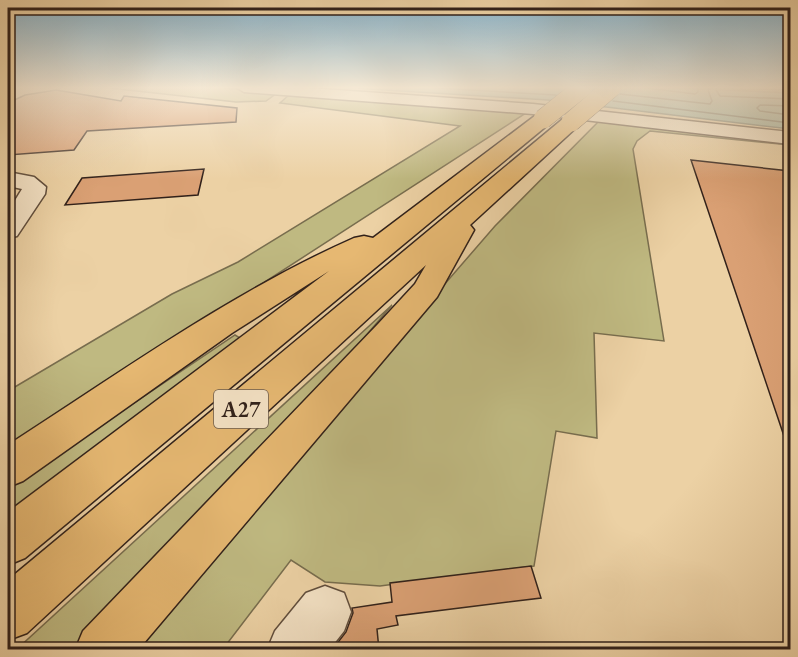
<svg xmlns="http://www.w3.org/2000/svg" width="798" height="657" font-family="'EB Garamond',serif">
	<style>
		.green { fill: #bfb981; stroke: #786d4e; stroke-width: 1.5 }
		.water { fill: #99b7a6; stroke: #6f7b6e; stroke-width: 1.5 }
		.lines { fill: none; stroke-linecap: round; stroke-linejoin: round }
		.shore { stroke: #656c60; stroke-width: 1.5 }
		.building { fill: #daa074; stroke: #31211a; stroke-width: 1.5 }
		.minor-casing { stroke: #604d3c; stroke-width: 3 }
		.highway-casing { stroke: #31211a; stroke-width: 3 }
		.minor { fill: #f3e1c4; fill-rule: evenodd }
		.highway { fill: #e6b872; fill-rule: evenodd }
		.highway-bridge-casing { stroke: #31211a; stroke-width: 20; stroke-linecap: butt }
		.highway-bridge { stroke: #e6b872; stroke-width: 19 }
		.labels { text-anchor: middle; dominant-baseline: central; stroke-width: 5; stroke-linejoin: round; paint-order: stroke }
		.shield { fill: #f3e1c4; stroke: #6b5b4d; stroke-width: 1.5 }
		.shield-label { font-size: 22px; font-weight: bold; fill: #31211a }
	</style>
	<rect width="100%" height="100%" fill="#ecd1a4"/>
	<filter id="stains"><feTurbulence type="fractalNoise" baseFrequency=".00333" numOctaves="4"/><feColorMatrix values="0 0 0 0 .2 0 0 0 0 .09 0 0 0 0 .02 0 0 0 .5 -.17"/></filter>
	<radialGradient id="worn" r=".72"><stop offset=".6" stop-color="#630" stop-opacity="0"/><stop offset="1" stop-color="#630" stop-opacity=".3"/></radialGradient>
	<g class="green">
		<path d="M 101,87 L 215,87 L 277,93 L 266,101 L 236,102 Z"/>
		<path d="M 660,87 L 790,90 L 790,93 L 666,87 Z"/>
		<path d="M 290,94 L 529,111 L 135,366 L 8,446 L 8,391 L 172,294 L 238,262 L 460,126 L 280,103 Z"/>
		<path d="M 601,119 L 782,141 L 790,145 L 650,131 L 637,141 L 633,149 L 664,341 L 594,333 L 597,438 L 556,431 L 534,566 L 380,586 L 325,582 L 291,560 L 223,649 L 128,650 L 495,226 Z"/>
		<path d="M 392,305 L 358,345 L 72,649 L 16,650 Z"/>
		<path d="M 235,335 L 240,338 L 8,514 L 8,488 Z"/>
	</g>
	<path class="water" d="M 337,87 L 660,87 L 790,93 L 790,129 L 548,100 Z"/>
	<g class="lines">
		<g class="shore">
			<path d="M 422,87 L 556,95"/>
			<path d="M 639,87 L 695,94 L 698,92 L 698,87"/>
			<path d="M 714,87 L 720,96 L 790,99"/>
			<path d="M 620,94 L 710,104 L 712,101 L 707,87"/>
			<path d="M 613,101 L 790,123"/>
			<path d="M 790,106 L 760,105 L 757,108 L 760,111 L 790,115"/>
		</g>
	</g>
	<g class="building">
		<path d="M 56,90 L 121,101 L 124,96 L 237,108 L 236,122 L 87,131 L 74,150 L 8,155 L 8,103 L 25,95 Z"/>
		<path d="M 691,160 L 790,171 L 790,441 L 786,442 Z"/>
		<path d="M 204,169 L 198,195 L 65,205 L 82,178 Z"/>
		<path d="M 531,566 L 541,598 L 396,616 L 398,625 L 377,629 L 379,650 L 332,650 L 346,632 L 353,613 L 352,608 L 392,602 L 390,583 Z"/>
	</g>
	<g class="lines">
		<g class="minor-casing">
			<g id="minor">
				<path d="M 236,87 L 295,87 L 533,104 L 790,132 L 790,144 L 533,114 L 244,92 Z"/>
				<path d="M 8,172 L 34,177 L 46,187 L 45,194 L 17,236 L 8,238 L 8,212 L 22,189 L 8,186 Z"/>
				<path d="M 325,586 L 344,593 L 351,612 L 344,631 L 329,650 L 267,650 L 275,631 L 306,593 Z"/>
			</g>
		</g>
		<g class="highway-casing">
			<g id="highway">
				<path d="M 543,113 L 550,115 L 552,119 L 550,123 L 25,558 L 8,565 L 8,512 L 329,271 L 232,333 L 23,481 L 8,487 L 8,445 C 120,373 232,292 354,238 L 364,236 L 373,238 L 536,115 Z"/>
				<path d="M 571,116 L 578,118 L 580,122 L 578,126 L 470,225 L 474,230 L 437,297 L 138,650 L 75,650 L 83,631 L 378,324 L 415,284 L 426,265 L 27,633 L 8,640 L 8,580 L 564,118 Z"/>
			</g>
		</g>
		<use href="#minor" class="minor"/>
		<use href="#highway" class="highway"/>
		<g class="highway-bridge-casing">
			<g id="highway-bridge">
				<path d="M 543,119 L 583,87"/>
				<path d="M 571,122 L 612,87"/>
			</g>
		</g>
		<use href="#highway-bridge" class="highway-bridge"/>
	</g>
	<linearGradient id="sky" x2="0" y2="1"><stop stop-color="#88b5ce"/><stop offset="0.49" stop-color="#f6ead6"/><stop offset="1" stop-color="#f6ead6" stop-opacity="0"/></linearGradient>
	<rect width="798" height="179" fill="url(#sky)"/>
	<g class="labels">
		<rect class="shield" x="214" y="390" width="54" height="38" rx="4.5"/>
		<g class="shield-label">
			<text x="241" y="409">A27</text>
		</g>
	</g>
	<rect width="798" height="657" fill="none" stroke="#ecd1a4" stroke-width="30"/>
	<rect x="9" y="9" width="780" height="639" fill="none" stroke="#31211a" stroke-width="3"/>
	<rect x="15" y="15" width="768" height="627" fill="none" stroke="#31211a" stroke-width="1.5"/>
	<rect width="100%" height="100%" filter="url(#stains)"/>
	<rect width="100%" height="100%" fill="url(#worn)"/>
</svg>
